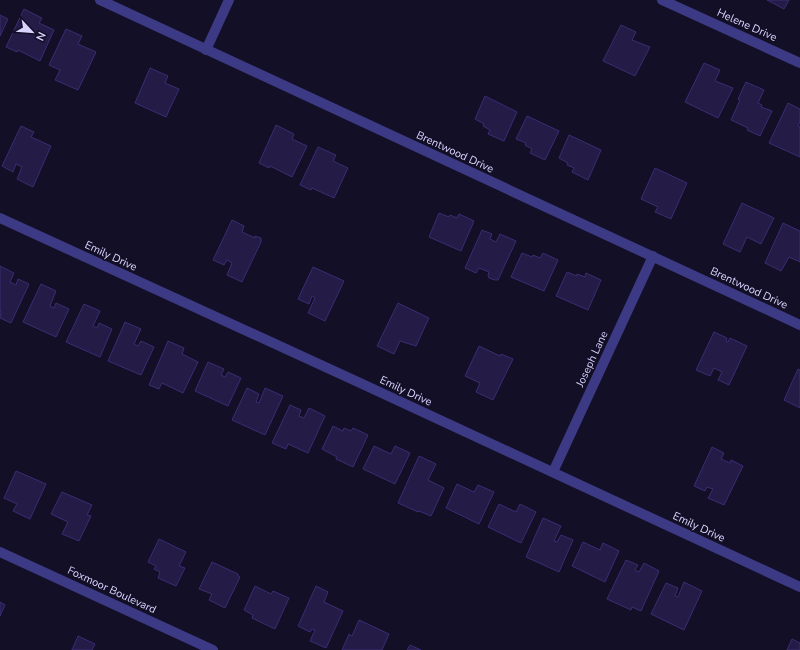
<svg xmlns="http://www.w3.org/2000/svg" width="800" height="650" font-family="'Nunito Sans',sans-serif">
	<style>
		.building { fill: #241b47; stroke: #3b2d73 }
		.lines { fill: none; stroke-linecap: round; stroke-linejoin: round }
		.minor { stroke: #3d3a85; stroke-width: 10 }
		.labels { text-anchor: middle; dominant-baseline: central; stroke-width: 3.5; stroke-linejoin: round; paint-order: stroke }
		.street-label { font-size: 11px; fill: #d9d4ff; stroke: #130f26 }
	</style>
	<rect width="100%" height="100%" fill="#130f26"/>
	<g class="building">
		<path d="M 767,0 L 789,0 L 784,9 Z"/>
		<path d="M 24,9 L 42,18 L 39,23 L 54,30 L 40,61 L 18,50 L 17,52 L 6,47 Z"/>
		<path d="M 0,15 L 8,19 L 0,36 Z"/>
		<path d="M 621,25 L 636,32 L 632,40 L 650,47 L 635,76 L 603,61 Z"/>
		<path d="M 66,29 L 82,36 L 78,44 L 96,52 L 78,90 L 55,80 L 60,70 L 49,65 Z"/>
		<path d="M 704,63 L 720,70 L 715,81 L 733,88 L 718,118 L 685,102 Z"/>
		<path d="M 150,68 L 168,76 L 165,83 L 179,89 L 166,117 L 135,103 Z"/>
		<path d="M 746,82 L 764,90 L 758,103 L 762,105 L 761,107 L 772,111 L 760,136 L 747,130 L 748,128 L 731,120 L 740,100 L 738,99 Z"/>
		<path d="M 485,96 L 517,112 L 504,141 L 488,134 L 490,130 L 483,126 L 484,124 L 475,119 Z"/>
		<path d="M 788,103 L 800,109 L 800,122 L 798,126 L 800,127 L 800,157 L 769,143 Z"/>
		<path d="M 527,116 L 559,131 L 545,160 L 530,153 L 532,149 L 525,145 L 526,143 L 516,139 Z"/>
		<path d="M 276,125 L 294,134 L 292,139 L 307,146 L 292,177 L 270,166 L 269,168 L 259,163 Z"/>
		<path d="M 21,126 L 34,132 L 31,137 L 51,146 L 33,187 L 17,179 L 22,167 L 16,164 L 13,172 L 2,166 Z"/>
		<path d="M 569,135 L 601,150 L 588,180 L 572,172 L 574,168 L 567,165 L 568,163 L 559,158 Z"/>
		<path d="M 318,147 L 336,155 L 333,161 L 348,168 L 334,198 L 312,188 L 311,190 L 300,185 Z"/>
		<path d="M 655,168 L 687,183 L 671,219 L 655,212 L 658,207 L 641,199 Z"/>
		<path d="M 742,203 L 774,218 L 761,244 L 747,237 L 740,252 L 723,244 Z"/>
		<path d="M 439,213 L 449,217 L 450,215 L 457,218 L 459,214 L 474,221 L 461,251 L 429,237 Z"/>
		<path d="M 232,220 L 244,226 L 242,232 L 255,238 L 255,236 L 261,238 L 261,242 L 242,282 L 227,275 L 232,263 L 227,260 L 224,265 L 213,260 Z"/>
		<path d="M 783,223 L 800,231 L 800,262 L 789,257 L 781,271 L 765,263 Z"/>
		<path d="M 482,230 L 492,234 L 490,239 L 496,242 L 500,234 L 516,241 L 498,280 L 495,280 L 489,278 L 488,275 L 489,272 L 479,268 L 476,273 L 465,268 Z"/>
		<path d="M 522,253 L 532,257 L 533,255 L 540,258 L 543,253 L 558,260 L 544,291 L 511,277 Z"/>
		<path d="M 0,266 L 14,273 L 10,282 L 16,285 L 18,279 L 29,284 L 11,323 L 0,318 L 1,312 L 0,311 Z"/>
		<path d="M 313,267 L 344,281 L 325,321 L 308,313 L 315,298 L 312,296 L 309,304 L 298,299 Z"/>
		<path d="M 567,272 L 577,276 L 577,274 L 585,277 L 586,273 L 601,280 L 588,310 L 556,296 Z"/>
		<path d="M 41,284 L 56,291 L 50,306 L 54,308 L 56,303 L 69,309 L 56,337 L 23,322 Z"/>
		<path d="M 398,303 L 429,318 L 416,346 L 400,341 L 394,354 L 377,346 Z"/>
		<path d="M 84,304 L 100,311 L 93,326 L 97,328 L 99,323 L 112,329 L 100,357 L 66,342 Z"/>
		<path d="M 125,322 L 141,329 L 134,344 L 138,346 L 141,341 L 154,347 L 141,375 L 108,361 Z"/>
		<path d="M 714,332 L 727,338 L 726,341 L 728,342 L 730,338 L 747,346 L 729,385 L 718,380 L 722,372 L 714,368 L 710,376 L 696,370 Z"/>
		<path d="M 168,341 L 184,348 L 182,354 L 198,362 L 183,393 L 162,383 L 159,389 L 149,385 Z"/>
		<path d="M 479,346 L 500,356 L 501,354 L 513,359 L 493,400 L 476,392 L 480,383 L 465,376 Z"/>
		<path d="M 208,362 L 224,369 L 221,375 L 225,377 L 228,372 L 241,378 L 228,406 L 195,391 Z"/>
		<path d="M 798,369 L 800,370 L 800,408 L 784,400 Z"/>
		<path d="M 247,388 L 259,394 L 256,402 L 259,403 L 265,388 L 283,396 L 265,435 L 232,420 Z"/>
		<path d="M 290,405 L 301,410 L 299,416 L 304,418 L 309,408 L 325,416 L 308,453 L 288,444 L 286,449 L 272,443 Z"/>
		<path d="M 333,426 L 343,431 L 344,428 L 351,431 L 353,428 L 368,435 L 353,467 L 336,459 L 337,457 L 322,449 Z"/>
		<path d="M 374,446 L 391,454 L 395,446 L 410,453 L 395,484 L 363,469 Z"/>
		<path d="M 712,447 L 724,453 L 721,459 L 730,463 L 731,460 L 743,466 L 724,505 L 708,498 L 713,489 L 707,487 L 705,491 L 694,486 Z"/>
		<path d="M 419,456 L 436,464 L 428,480 L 444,488 L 431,516 L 419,511 L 418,512 L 398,503 Z"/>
		<path d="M 16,471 L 46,484 L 30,519 L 13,511 L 17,504 L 4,498 Z"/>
		<path d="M 457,484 L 474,492 L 478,485 L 494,492 L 479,524 L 446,508 Z"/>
		<path d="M 62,492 L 92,505 L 87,515 L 91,516 L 79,541 L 62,534 L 68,522 L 51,514 Z"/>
		<path d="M 499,504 L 516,512 L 520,504 L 536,512 L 521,543 L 488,527 Z"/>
		<path d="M 543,518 L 561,526 L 554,541 L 557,542 L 561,535 L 573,540 L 559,572 L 526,557 Z"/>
		<path d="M 159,539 L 186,552 L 179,566 L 185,568 L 176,586 L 158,578 L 160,572 L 154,569 L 156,566 L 148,562 Z"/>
		<path d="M 583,542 L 600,550 L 603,543 L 619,551 L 605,582 L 572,566 Z"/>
		<path d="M 626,560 L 638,565 L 635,570 L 639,572 L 644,563 L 659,571 L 641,611 L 632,607 L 631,610 L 607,599 Z"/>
		<path d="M 212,562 L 238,574 L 238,576 L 240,577 L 225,608 L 209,600 L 212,594 L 199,589 Z"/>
		<path d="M 684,582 L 702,591 L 684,630 L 651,614 L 666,583 L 678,588 L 675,596 L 678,597 Z"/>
		<path d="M 255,586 L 271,594 L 273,591 L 289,598 L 275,629 L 252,618 L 253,615 L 244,610 Z"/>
		<path d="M 316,586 L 328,592 L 324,602 L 343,611 L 326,648 L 310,641 L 315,630 L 312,629 L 310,632 L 298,626 Z"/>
		<path d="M 0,602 L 5,605 L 0,616 Z"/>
		<path d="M 359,620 L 389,634 L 382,650 L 342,650 L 349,634 L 352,636 Z"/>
		<path d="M 78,636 L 95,644 L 92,650 L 72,650 Z"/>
		<path d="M 792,639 L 800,643 L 800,650 L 787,650 Z"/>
		<path d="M 410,645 L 421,650 L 407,650 Z"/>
	</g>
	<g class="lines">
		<g class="minor">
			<path d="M 100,0 L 800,325"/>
			<path d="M 662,0 L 800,63"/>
			<path d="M 206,50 L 229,0"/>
			<path d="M 0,218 L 358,382 L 800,587"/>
			<path d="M 553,472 L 653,256"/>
			<path d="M 0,552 L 213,650"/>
		</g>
	</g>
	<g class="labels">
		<g class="street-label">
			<text transform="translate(747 25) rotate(24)">Helene Drive</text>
			<text transform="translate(455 152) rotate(25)">Brentwood Drive</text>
			<text transform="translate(111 256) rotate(25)">Emily Drive</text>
			<text transform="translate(749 288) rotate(25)">Brentwood Drive</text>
			<text transform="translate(592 359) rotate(-65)">Joseph Lane</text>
			<text transform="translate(406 391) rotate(25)">Emily Drive</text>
			<text transform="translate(699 527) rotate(25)">Emily Drive</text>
			<text transform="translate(112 590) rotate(25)">Foxmoor Boulevard</text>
		</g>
	</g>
	<g transform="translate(32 32) rotate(116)" stroke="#130f26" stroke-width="3" paint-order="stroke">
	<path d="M0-3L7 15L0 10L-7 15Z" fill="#d9d4ff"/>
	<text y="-6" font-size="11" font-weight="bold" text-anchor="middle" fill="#d9d4ff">N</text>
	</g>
</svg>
